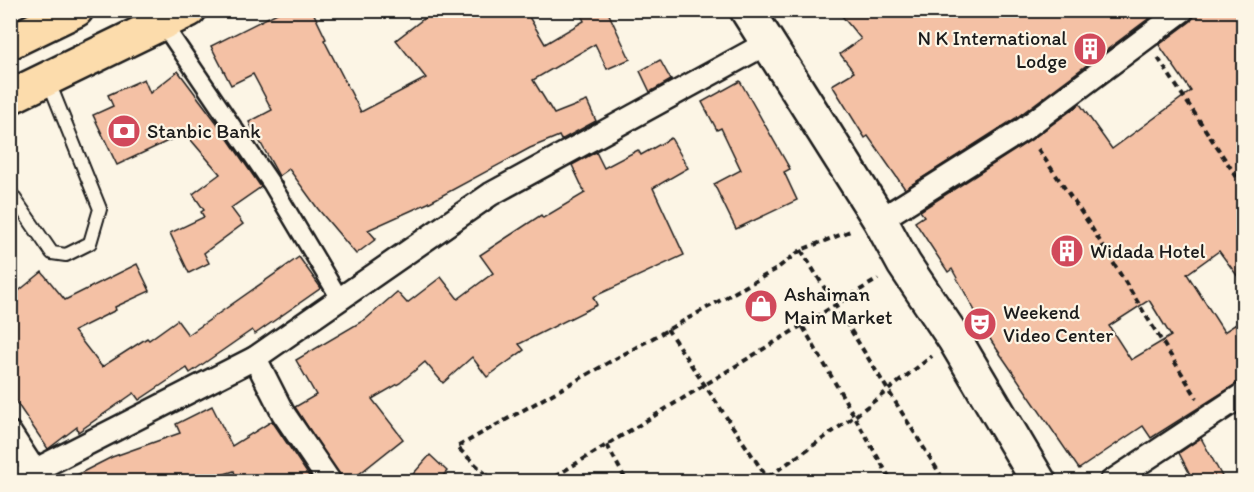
<svg xmlns="http://www.w3.org/2000/svg" width="1254" height="492" font-family="Itim,sans-serif">
	<style>
		.building { fill: #f4c1a5; stroke: #1c1c1c; stroke-width: 1.5; fill-rule: evenodd }
		.lines { fill: none; stroke-linecap: round; stroke-linejoin: round }
		.service-casing { stroke: #1c1c1c; stroke-width: 16 }
		.pedestrian-casing { stroke: #1c1c1c; stroke-width: 21 }
		.minor-casing { stroke: #1c1c1c; stroke-width: 27 }
		.secondary-casing { stroke: #1c1c1c; stroke-width: 38 }
		.primary-casing { stroke: #1c1c1c; stroke-width: 38 }
		.path { stroke: #1c1c1c; stroke-width: 4; stroke-dasharray: 6 4.5; stroke-linecap: butt }
		.service { stroke: #fcf5e5; stroke-width: 12 }
		.pedestrian { stroke: #fcf5e5; stroke-width: 16 }
		.minor { stroke: #fcf5e5; stroke-width: 22 }
		.secondary { stroke: #fcf5e5; stroke-width: 33 }
		.primary { stroke: #fcdcac; stroke-width: 33 }
		.labels { text-anchor: middle; dominant-baseline: central; stroke-width: 4.5; stroke-linejoin: round; paint-order: stroke }
		.poi-label { font-size: 20px; fill: #1c1c1c; stroke: #fcf5e5; text-anchor: start }
	</style>
	<rect width="100%" height="100%" fill="#fcf5e5"/>
	<filter id="ink" filterUnits="userSpaceOnUse"><feTurbulence type="fractalNoise" baseFrequency=".0167" numOctaves="2"/><feDisplacementMap in="SourceGraphic" scale="12" xChannelSelector="R" yChannelSelector="G"/><feConvolveMatrix kernelMatrix="1 2 1 2 8 2 1 2 1" color-interpolation-filters="sRGB"/></filter>
	<g filter="url(#ink)">
		<g class="building">
			<path d="M 283,10 L 312,10 L 326,39 L 324,40 L 361,112 L 426,78 L 396,40 L 435,10 L 525,10 L 545,44 L 584,21 L 579,10 L 607,10 L 630,59 L 607,69 L 595,44 L 533,80 L 554,114 L 587,101 L 596,121 L 561,140 L 559,136 L 530,148 L 428,203 L 368,230 L 376,239 L 356,254 L 318,209 L 289,169 L 279,176 L 249,122 L 272,110 L 253,74 L 231,85 L 211,46 Z"/>
			<path d="M 837,10 L 1160,10 L 1016,118 L 905,189 L 868,136 L 865,138 L 832,85 L 854,72 L 840,54 L 861,39 Z"/>
			<path d="M 1196,10 L 1244,10 L 1244,285 L 1219,251 L 1187,274 L 1224,332 L 1244,319 L 1244,379 L 1151,438 L 1143,426 L 1079,469 L 992,342 L 952,269 L 948,272 L 915,222 L 924,216 L 920,211 L 1031,140 L 1080,104 L 1112,149 L 1191,91 L 1159,45 L 1191,21 ZM 1149,300 L 1171,336 L 1131,360 L 1109,326 Z"/>
			<path d="M 660,60 L 671,80 L 650,92 L 640,71 Z"/>
			<path d="M 178,71 L 217,123 L 261,187 L 231,208 L 243,224 L 204,253 L 209,263 L 189,273 L 170,233 L 204,217 L 201,212 L 204,210 L 193,194 L 220,174 L 185,133 L 117,165 L 93,115 L 113,106 L 108,95 L 144,79 L 150,93 Z"/>
			<path d="M 740,81 L 790,169 L 784,172 L 797,200 L 736,229 L 714,184 L 741,170 L 721,128 L 717,130 L 702,102 Z"/>
			<path d="M 671,138 L 688,168 L 653,188 L 684,255 L 593,297 L 597,305 L 519,344 L 524,350 L 487,377 L 472,357 L 443,383 L 425,362 L 400,383 L 372,399 L 403,439 L 349,482 L 343,482 L 295,407 L 316,395 L 296,360 L 366,319 L 397,292 L 407,303 L 441,277 L 458,299 L 493,273 L 480,255 L 541,215 L 543,218 L 585,193 L 572,165 L 596,152 L 604,168 L 638,150 L 641,155 Z"/>
			<path d="M 299,257 L 321,288 L 255,334 L 252,330 L 190,373 L 187,368 L 139,400 L 134,393 L 78,432 L 77,427 L 48,449 L 10,393 L 10,298 L 42,272 L 65,300 L 137,264 L 150,291 L 115,307 L 116,310 L 74,331 L 102,367 L 147,338 L 149,340 L 177,320 L 188,335 Z"/>
			<path d="M 212,406 L 232,446 L 272,421 L 313,482 L 237,482 L 234,471 L 200,482 L 63,482 L 112,457 L 180,433 L 176,424 Z"/>
			<path d="M 1201,438 L 1225,482 L 1194,482 L 1179,453 Z"/>
			<path d="M 430,455 L 447,471 L 438,482 L 406,482 Z"/>
		</g>
		<g class="lines">
			<g class="service-casing">
				<path id="service" d="M 10,192 L 52,253 L 66,255 L 90,243 L 100,209 L 48,80"/>
			</g>
			<g class="pedestrian-casing">
				<path id="pedestrian" d="M 163,24 L 271,183 L 340,299"/>
			</g>
			<g class="minor-casing">
				<g id="minor">
					<path d="M 880,220 L 1024,129 L 1183,10"/>
					<path d="M 255,358 L 283,413 L 330,482"/>
					<path d="M 10,433 L 34,470"/>
					<path d="M 12,482 L 255,358 L 491,194 L 769,42"/>
					<path d="M 1111,482 L 1244,394"/>
				</g>
			</g>
			<g class="secondary-casing">
				<path id="secondary" d="M 747,10 L 880,220 L 904,264 L 955,340 L 1039,482"/>
			</g>
			<g class="primary-casing">
				<g id="primary">
					<path d="M 10,42 L 76,10"/>
					<path d="M 10,97 L 189,10"/>
				</g>
			</g>
			<g class="path">
				<path d="M 1158,58 L 1244,188"/>
				<path d="M 1038,149 L 1088,222 L 1197,398"/>
				<path d="M 801,250 L 945,482"/>
				<path d="M 803,327 L 892,482"/>
				<path d="M 667,329 L 770,482"/>
				<path d="M 607,445 L 627,482"/>
				<path d="M 494,482 L 457,447 L 775,270 L 801,250 L 853,230"/>
				<path d="M 546,482 L 878,279"/>
				<path d="M 761,482 L 855,416 L 932,356"/>
			</g>
			<use href="#service" class="service"/>
			<use href="#pedestrian" class="pedestrian"/>
			<use href="#minor" class="minor"/>
			<use href="#secondary" class="secondary"/>
			<use href="#primary" class="primary"/>
		</g>
	</g>
	<defs>
		<g id="building-disc" transform="scale(1.725)"><circle r="9.5" fill="#d1495b" stroke="#fcf5e5"/><path d="M-4-6H4V6H1V3H-1V6H-4ZM-2.5-4.3h1.7v1.8h-1.7ZM.8-4.3h1.7v1.8H.8ZM-2.5-1h1.7V.8h-1.7ZM.8-1h1.7V.8H.8Z" fill="#fff"/></g>
		<g id="bank-disc" transform="scale(1.725)"><circle r="9.5" fill="#d1495b" stroke="#fcf5e5"/><path d="M-6-4H6V4H-6ZM0-2.3a2.3 2.3 0 1 0 0 4.6a2.3 2.3 0 1 0 0-4.6Z" fill="#fff"/></g>
		<g id="shop-disc" transform="scale(1.725)"><circle r="9.5" fill="#d1495b" stroke="#fcf5e5"/><path d="M-5-2.5h2.3a2.7 3.5 0 0 1 5.4 0H5L5.5 6h-11ZM-1.5-2.5h3a1.5 2.3 0 0 0-3 0Z" fill="#fff"/></g>
		<g id="theatre-disc" transform="scale(1.725)"><circle r="9.5" fill="#d1495b" stroke="#fcf5e5"/><path d="M-5-5.5Q0-4 5-5.5V0Q5 5 0 6Q-5 5-5 0ZM-3.3-2.5H-1v1.5H-3.3ZM1-2.5H3.3v1.5H1ZM-2.8 1Q0 5.5 2.8 1Z" fill="#fff"/></g>
	</defs>
	<g fill-rule="evenodd">
		<use href="#building-disc" x="1090" y="49"/>
		<use href="#bank-disc" x="124" y="131"/>
		<use href="#building-disc" x="1067" y="251"/>
		<use href="#shop-disc" x="761" y="306"/>
		<use href="#theatre-disc" x="980" y="324"/>
	</g>
	<g class="labels">
		<g class="poi-label">
			<text x="1067" y="38" text-anchor="end">N K International<tspan x="1067" dy="23">Lodge</tspan></text>
			<text x="147" y="131">Stanbic Bank</text>
			<text x="1090" y="251">Widada Hotel</text>
			<text x="784" y="294">Ashaiman<tspan x="784" dy="23">Main Market</tspan></text>
			<text x="1003" y="312">Weekend<tspan x="1003" dy="23">Video Center</tspan></text>
		</g>
	</g>
	<rect width="1254" height="492" fill="none" stroke="#fcf5e5" stroke-width="36"/>
	<rect x="18" y="18" width="1218" height="456" fill="none" stroke="#1c1c1c" stroke-width="2" filter="url(#ink)"/>
</svg>
